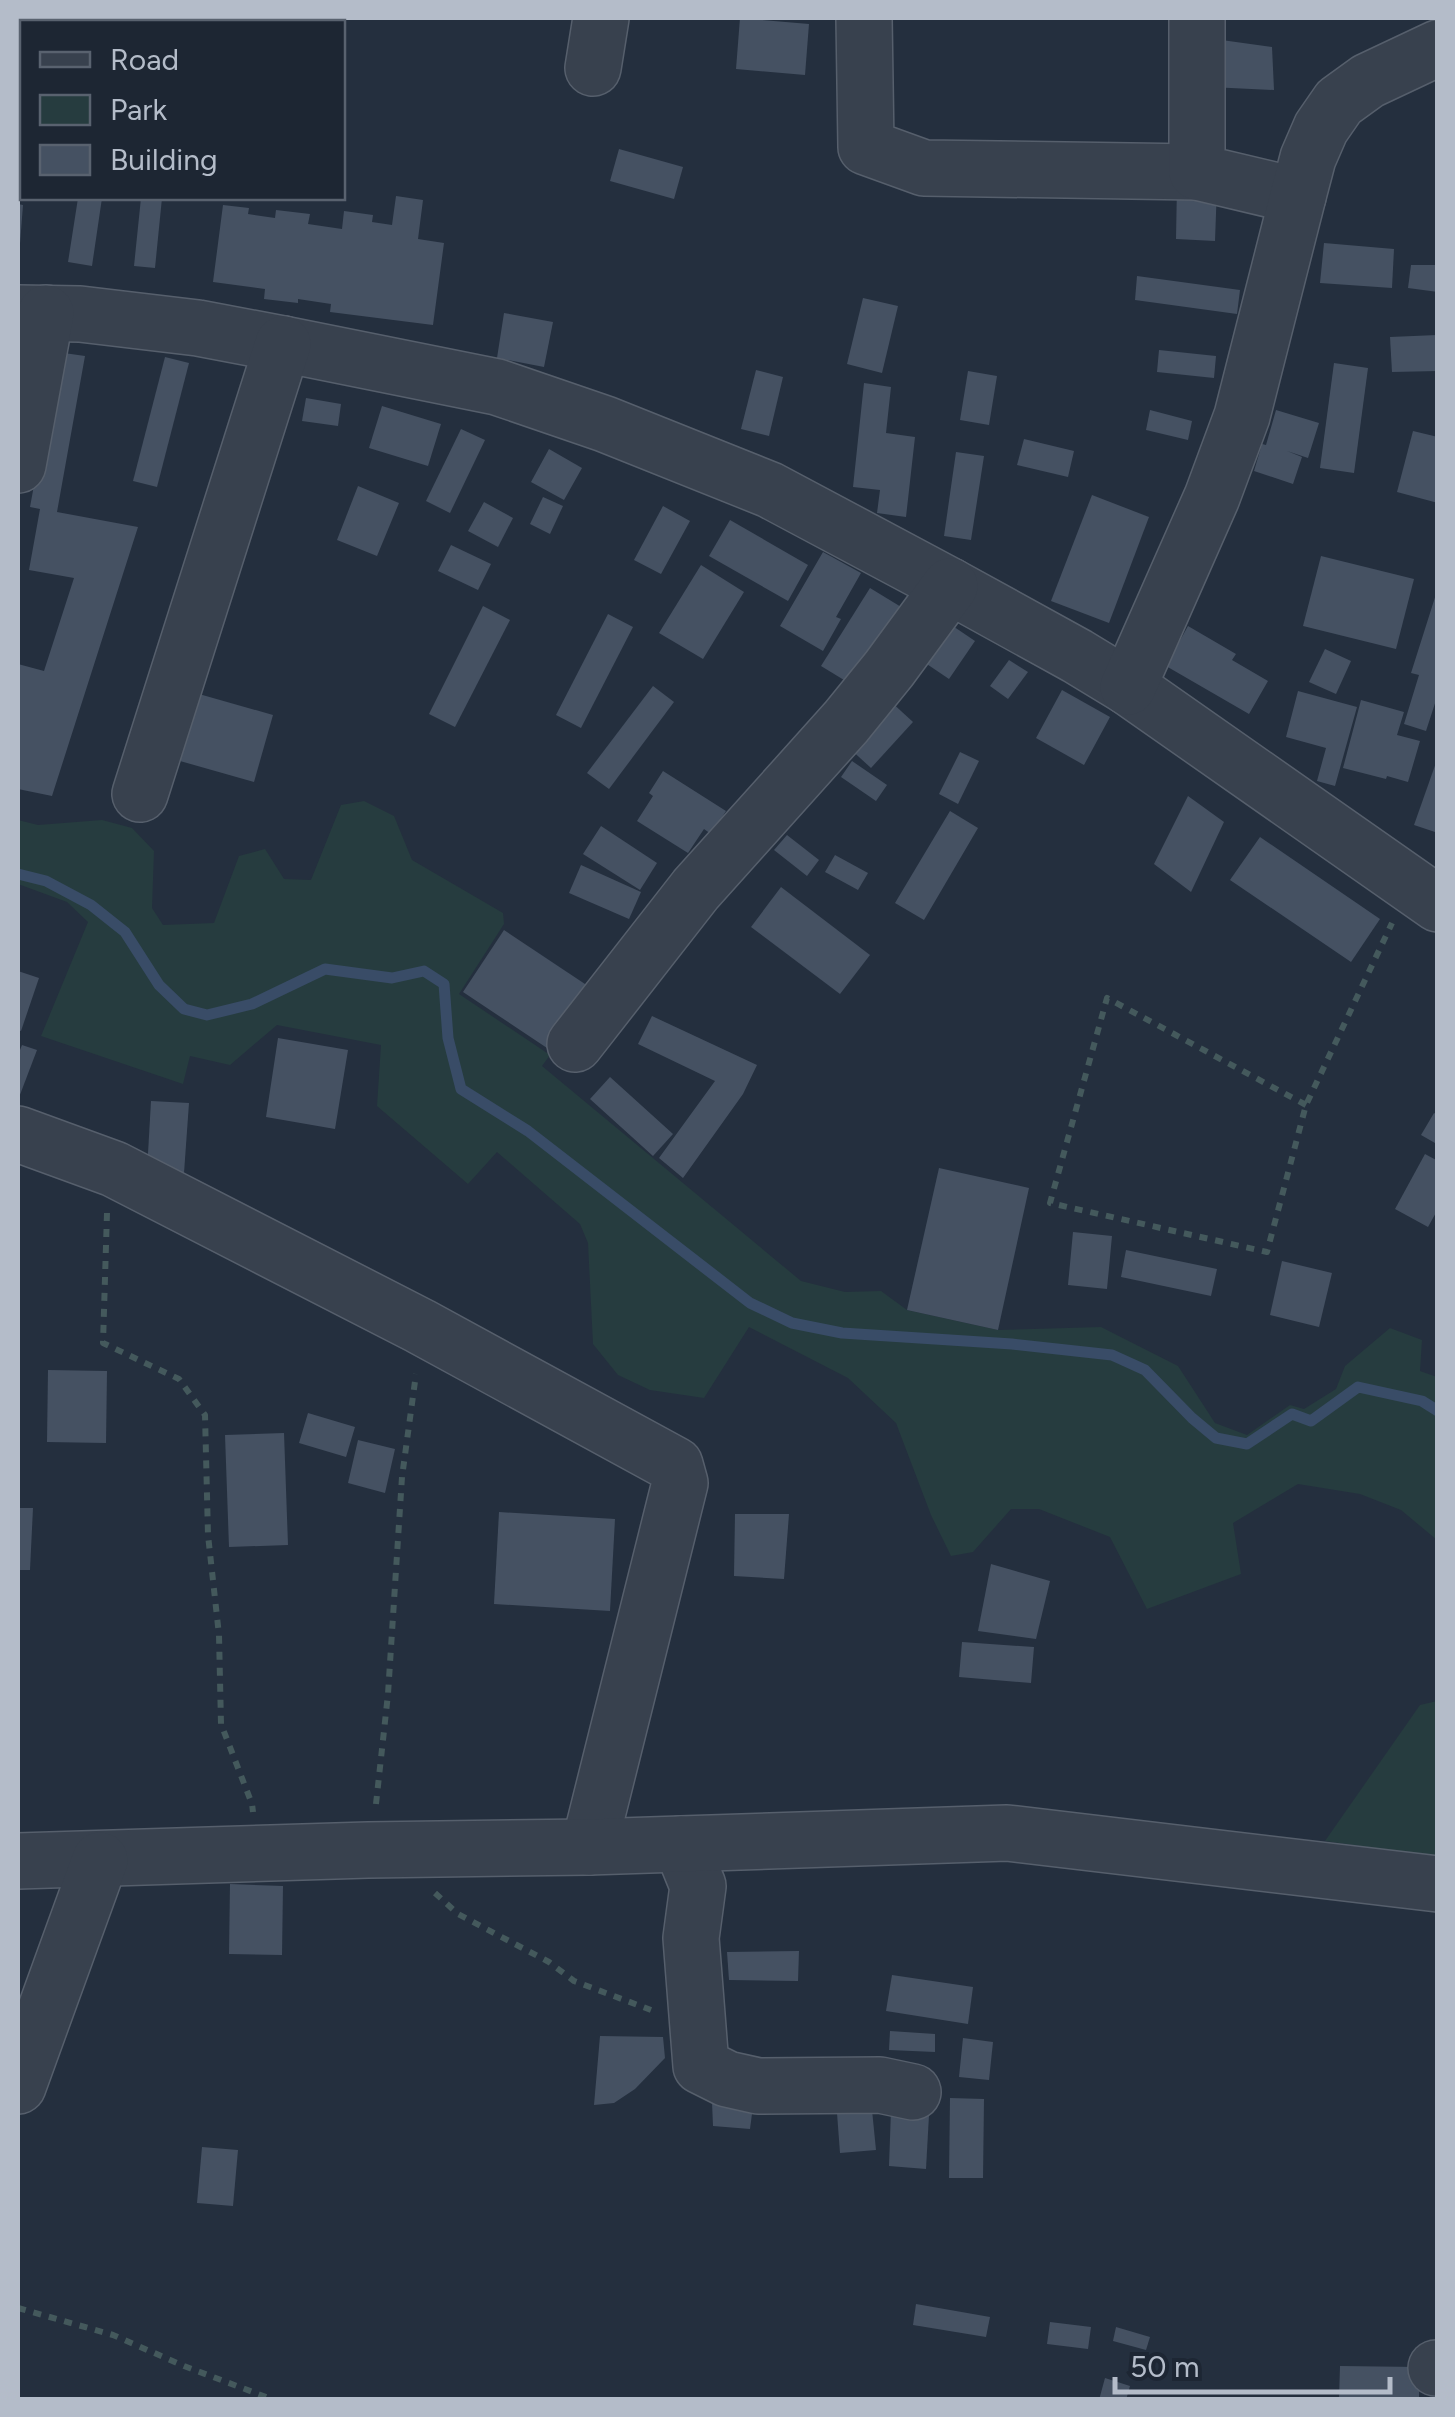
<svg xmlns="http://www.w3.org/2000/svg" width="1455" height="2417" font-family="Figtree,sans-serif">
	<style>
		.green { fill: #263c3f }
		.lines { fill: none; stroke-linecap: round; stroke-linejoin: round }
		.stream { stroke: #394c67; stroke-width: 11 }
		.building { fill: #455162 }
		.minor-casing { stroke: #565f6c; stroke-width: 58 }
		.path { stroke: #44595c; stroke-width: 6; stroke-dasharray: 8 8; stroke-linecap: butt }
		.minor { stroke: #38414e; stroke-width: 55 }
	</style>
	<rect width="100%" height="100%" fill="#242f3e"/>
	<g class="green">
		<path d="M 364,801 L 394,816 L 412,860 L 503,913 L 504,924 L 459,994 L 550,1055 L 542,1066 L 801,1281 L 845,1292 L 881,1291 L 907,1310 L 998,1330 L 1101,1327 L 1178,1366 L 1215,1423 L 1247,1435 L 1290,1405 L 1304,1409 L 1336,1389 L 1345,1366 L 1390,1328 L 1422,1340 L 1420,1371 L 1437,1377 L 1437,1540 L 1401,1510 L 1360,1494 L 1298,1484 L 1233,1523 L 1241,1574 L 1147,1609 L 1110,1537 L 1039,1509 L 1011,1509 L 973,1552 L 951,1556 L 931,1515 L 896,1423 L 848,1378 L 749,1327 L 704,1398 L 650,1390 L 618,1375 L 593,1344 L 588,1243 L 580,1224 L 497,1152 L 468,1184 L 377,1106 L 381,1045 L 277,1025 L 230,1065 L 190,1056 L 183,1084 L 41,1036 L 88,922 L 67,902 L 18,884 L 18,820 L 38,825 L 102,820 L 132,828 L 154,851 L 152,908 L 163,925 L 214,923 L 239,856 L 265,849 L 284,879 L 311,880 L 341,805 Z"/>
		<path d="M 1437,1701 L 1437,1857 L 1325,1841 L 1420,1705 Z"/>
	</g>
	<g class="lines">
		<path class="stream" d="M 18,874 L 46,881 L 91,905 L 125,932 L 159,985 L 184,1009 L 207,1015 L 252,1004 L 325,969 L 392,978 L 424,971 L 444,984 L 448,1038 L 461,1089 L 528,1131 L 750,1303 L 792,1323 L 842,1333 L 1012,1344 L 1112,1355 L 1145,1370 L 1192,1418 L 1216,1438 L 1247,1444 L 1292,1414 L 1311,1421 L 1358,1387 L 1422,1401 L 1438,1411"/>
	</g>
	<g class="building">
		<path d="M 740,18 L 809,24 L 805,75 L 736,69 Z"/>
		<path d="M 1207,38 L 1272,47 L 1274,90 L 1210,87 Z"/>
		<path d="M 19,94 L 22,95 L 22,153 L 18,152 Z"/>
		<path d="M 619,149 L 683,167 L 674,199 L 610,181 Z"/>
		<path d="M 1177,185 L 1217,186 L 1215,241 L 1176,239 Z"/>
		<path d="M 396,196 L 423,200 L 418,239 L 444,243 L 433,325 L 330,312 L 331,304 L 298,299 L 298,303 L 264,299 L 265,289 L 213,282 L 223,205 L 249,208 L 248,214 L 275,218 L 276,210 L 310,214 L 308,224 L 342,229 L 344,211 L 373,215 L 372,222 L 392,225 Z"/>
		<path d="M 78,198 L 102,198 L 92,266 L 68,262 Z"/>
		<path d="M 141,198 L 162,198 L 155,268 L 134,266 Z"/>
		<path d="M 18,204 L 23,205 L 20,244 L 18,244 Z"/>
		<path d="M 1324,243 L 1394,249 L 1392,288 L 1320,283 Z"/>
		<path d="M 1411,265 L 1438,265 L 1438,292 L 1408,288 Z"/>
		<path d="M 1137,276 L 1240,290 L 1237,314 L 1135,300 Z"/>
		<path d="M 863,298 L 898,306 L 882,373 L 847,364 Z"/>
		<path d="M 504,313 L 553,322 L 544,367 L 497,358 Z"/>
		<path d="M 1437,335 L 1438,371 L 1392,372 L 1390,337 Z"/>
		<path d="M 1159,350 L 1216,356 L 1214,378 L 1157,372 Z"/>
		<path d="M 64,353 L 85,356 L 57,512 L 138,527 L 52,796 L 18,789 L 18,664 L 44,671 L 74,578 L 29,570 L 40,509 L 30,507 L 54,376 Z"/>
		<path d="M 165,357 L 189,363 L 157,487 L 133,481 Z"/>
		<path d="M 1334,363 L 1368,368 L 1354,473 L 1320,468 Z"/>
		<path d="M 756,370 L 783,377 L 769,436 L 741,429 Z"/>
		<path d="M 968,371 L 997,376 L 989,425 L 960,420 Z"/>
		<path d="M 864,383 L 891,387 L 886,433 L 915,437 L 906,517 L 877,513 L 880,490 L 853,487 Z"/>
		<path d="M 306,398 L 341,404 L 338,426 L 302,421 Z"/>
		<path d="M 382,406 L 441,424 L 428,466 L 369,448 Z"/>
		<path d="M 1150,410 L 1192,421 L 1188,440 L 1146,430 Z"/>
		<path d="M 1276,410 L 1319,423 L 1308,458 L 1287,451 L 1302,457 L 1293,484 L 1254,471 L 1262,444 L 1266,445 Z"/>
		<path d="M 461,429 L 485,440 L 450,513 L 426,501 Z"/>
		<path d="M 1413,431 L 1438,437 L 1438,503 L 1397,492 Z"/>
		<path d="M 1024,439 L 1074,451 L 1068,477 L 1017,465 Z"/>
		<path d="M 549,449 L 582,468 L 564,500 L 531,482 Z"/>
		<path d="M 956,452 L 984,456 L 971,540 L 944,536 Z"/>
		<path d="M 358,486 L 399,503 L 377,556 L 337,540 Z"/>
		<path d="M 1092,495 L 1149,517 L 1109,623 L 1051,601 Z"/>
		<path d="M 543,497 L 563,506 L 550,534 L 530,524 Z"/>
		<path d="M 484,502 L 513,518 L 498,547 L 468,531 Z"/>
		<path d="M 663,506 L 690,521 L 661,574 L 634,560 Z"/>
		<path d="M 730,520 L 808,565 L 788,601 L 709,556 Z"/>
		<path d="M 451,545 L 491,564 L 478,590 L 438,571 Z"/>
		<path d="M 823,552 L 861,573 L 836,617 L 841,619 L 823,651 L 780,626 Z"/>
		<path d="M 1321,556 L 1414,579 L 1396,649 L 1303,626 Z"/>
		<path d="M 701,565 L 744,592 L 703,659 L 659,633 Z"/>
		<path d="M 870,588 L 911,613 L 862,691 L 821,666 Z"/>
		<path d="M 1437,591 L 1438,694 L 1426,731 L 1404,724 L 1419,675 L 1411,673 Z"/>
		<path d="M 483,606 L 510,620 L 455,727 L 429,714 Z"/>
		<path d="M 608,614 L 633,627 L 581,728 L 556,715 Z"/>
		<path d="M 938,616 L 975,641 L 949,679 L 912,654 Z"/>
		<path d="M 1188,626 L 1236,654 L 1232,660 L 1268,681 L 1249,714 L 1166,666 Z"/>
		<path d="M 1325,649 L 1351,661 L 1336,694 L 1309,682 Z"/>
		<path d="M 1009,660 L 1028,672 L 1008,699 L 990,686 Z"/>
		<path d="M 653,686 L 674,702 L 609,789 L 587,773 Z"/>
		<path d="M 1062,690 L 1110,717 L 1084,765 L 1036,738 Z"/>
		<path d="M 1298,691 L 1357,707 L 1335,786 L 1317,781 L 1326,748 L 1286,737 Z"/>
		<path d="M 199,694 L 273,715 L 254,782 L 180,761 Z"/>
		<path d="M 889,700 L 913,722 L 871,768 L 847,746 Z"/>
		<path d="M 1361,700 L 1404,712 L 1397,735 L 1420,741 L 1408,782 L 1387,776 L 1386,779 L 1343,768 Z"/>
		<path d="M 960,752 L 979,761 L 958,804 L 939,794 Z"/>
		<path d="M 1438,757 L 1438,833 L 1414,825 Z"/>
		<path d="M 852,761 L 887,785 L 876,801 L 841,777 Z"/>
		<path d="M 663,771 L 726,811 L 711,834 L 704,829 L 688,853 L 637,821 L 653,796 L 649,793 Z"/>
		<path d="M 1188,796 L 1224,822 L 1191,892 L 1154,864 Z"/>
		<path d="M 950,811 L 978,828 L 924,920 L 895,903 Z"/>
		<path d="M 601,826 L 657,863 L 640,890 L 583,854 Z"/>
		<path d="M 787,835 L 819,860 L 807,876 L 774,850 Z"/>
		<path d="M 1260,837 L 1380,919 L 1351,962 L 1230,880 Z"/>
		<path d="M 835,855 L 868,873 L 858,890 L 825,872 Z"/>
		<path d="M 581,865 L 641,892 L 629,919 L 569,893 Z"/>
		<path d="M 781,887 L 870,955 L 840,994 L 751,927 Z"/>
		<path d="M 504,930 L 588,986 L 547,1048 L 463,992 Z"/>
		<path d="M 18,971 L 39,978 L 21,1031 L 18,1030 Z"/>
		<path d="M 652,1016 L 757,1065 L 743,1094 L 683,1178 L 659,1158 L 715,1081 L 638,1044 Z"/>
		<path d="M 278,1038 L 348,1050 L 335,1129 L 266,1117 Z"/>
		<path d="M 22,1045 L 37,1050 L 18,1100 L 18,1055 Z"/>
		<path d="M 610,1077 L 673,1134 L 653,1156 L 590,1099 Z"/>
		<path d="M 151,1101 L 189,1103 L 184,1173 L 147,1171 Z"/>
		<path d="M 1434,1113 L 1438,1115 L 1438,1139 L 1435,1143 L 1421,1135 Z"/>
		<path d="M 1425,1154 L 1438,1161 L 1438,1209 L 1428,1227 L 1395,1209 Z"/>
		<path d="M 939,1168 L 1029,1188 L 998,1330 L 907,1310 Z"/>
		<path d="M 1073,1232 L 1112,1236 L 1107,1289 L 1068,1285 Z"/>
		<path d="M 1126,1250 L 1217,1269 L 1211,1296 L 1121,1277 Z"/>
		<path d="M 1282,1261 L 1332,1273 L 1319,1327 L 1270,1315 Z"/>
		<path d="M 48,1370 L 107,1371 L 106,1443 L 47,1442 Z"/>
		<path d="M 308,1413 L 355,1427 L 346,1457 L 299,1443 Z"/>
		<path d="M 284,1433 L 288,1545 L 229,1547 L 225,1435 Z"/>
		<path d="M 358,1440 L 395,1449 L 385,1493 L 348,1483 Z"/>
		<path d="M 18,1508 L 33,1508 L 30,1570 L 18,1570 Z"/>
		<path d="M 499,1512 L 615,1519 L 610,1611 L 494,1604 Z"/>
		<path d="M 735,1514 L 789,1514 L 784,1579 L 734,1576 Z"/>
		<path d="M 991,1564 L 1050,1581 L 1036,1639 L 978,1631 Z"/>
		<path d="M 962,1642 L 1034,1647 L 1031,1683 L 959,1677 Z"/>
		<path d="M 230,1884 L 283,1886 L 282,1955 L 229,1954 Z"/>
		<path d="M 799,1951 L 798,1981 L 729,1980 L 727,1952 Z"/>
		<path d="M 892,1975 L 973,1987 L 968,2024 L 886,2011 Z"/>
		<path d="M 890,2031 L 935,2034 L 935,2052 L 889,2050 Z"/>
		<path d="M 600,2036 L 663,2037 L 665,2058 L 635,2089 L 614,2103 L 594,2105 Z"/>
		<path d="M 963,2038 L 993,2042 L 989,2080 L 959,2077 Z"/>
		<path d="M 950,2098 L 984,2099 L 983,2178 L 949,2178 Z"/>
		<path d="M 712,2102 L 753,2106 L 750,2129 L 713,2126 Z"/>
		<path d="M 872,2110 L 876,2150 L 840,2153 L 837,2113 Z"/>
		<path d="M 891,2110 L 929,2115 L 926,2169 L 889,2166 Z"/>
		<path d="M 202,2147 L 238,2150 L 233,2206 L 197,2203 Z"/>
		<path d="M 916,2304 L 990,2317 L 986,2337 L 913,2325 Z"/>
		<path d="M 1050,2322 L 1091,2327 L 1088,2349 L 1047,2344 Z"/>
		<path d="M 1116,2327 L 1150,2337 L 1146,2350 L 1113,2341 Z"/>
		<path d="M 1340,2366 L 1419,2367 L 1419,2400 L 1339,2399 Z"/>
		<path d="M 1105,2378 L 1130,2386 L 1126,2400 L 1099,2400 Z"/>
	</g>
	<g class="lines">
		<g class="minor-casing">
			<g id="minor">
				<path d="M 864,18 L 866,147 L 924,168 L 1197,172"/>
				<path d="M 1197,18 L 1197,172 L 1298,196"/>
				<path d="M 593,68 L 601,18"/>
				<path d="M 18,313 L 80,314 L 198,328 L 283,344 L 497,387 L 605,424 L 770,490 L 950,586 L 1077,656 L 1128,687 L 1438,904"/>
				<path d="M 18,465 L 46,313"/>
				<path d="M 1128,687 L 1212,497 L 1242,416 L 1298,196 L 1308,158 L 1321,128 L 1339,102 L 1368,81 L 1438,48"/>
				<path d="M 140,794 L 283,344"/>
				<path d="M 575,1044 L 696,889 L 846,722 L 889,669 L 950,586"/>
				<path d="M 18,1134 L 114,1169 L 420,1326 L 675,1465 L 680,1483 L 589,1847"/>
				<path d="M 681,1844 L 698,1886 L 691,1938 L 701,2066 L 727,2079 L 758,2086 L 880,2085 L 913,2092"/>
				<path d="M 18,1861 L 368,1850 L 589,1847 L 1007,1833 L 1438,1884"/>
				<path d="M 18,2086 L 100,1860"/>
				<path d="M 1436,2368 L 1438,2368"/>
			</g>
		</g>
		<g class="path">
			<path d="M 1306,1105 L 1107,998 L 1050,1203 L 1267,1252 L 1306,1105 L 1392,923"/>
			<path d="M 107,1213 L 103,1343 L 179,1379 L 205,1415 L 208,1535 L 219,1635 L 221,1724 L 252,1804 L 253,1812"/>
			<path d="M 376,1804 L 388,1694 L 402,1477 L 416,1374"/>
			<path d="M 435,1893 L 458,1914 L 549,1962 L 574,1981 L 651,2010"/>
			<path d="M 18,2308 L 113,2335 L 184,2366 L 274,2400"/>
		</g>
		<use href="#minor" class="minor"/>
	</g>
	<rect width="1455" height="2417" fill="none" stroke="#b4bcc9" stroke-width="40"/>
	<rect x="20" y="20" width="325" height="180" fill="#1d2633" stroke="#59626f" stroke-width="2.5"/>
	<rect x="40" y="52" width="50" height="15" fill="#38414e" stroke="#59626f" stroke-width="2.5"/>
	<text x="110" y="70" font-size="30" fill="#b4bcc9">Road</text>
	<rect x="40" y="95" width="50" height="30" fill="#263c3f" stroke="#59626f" stroke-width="2.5"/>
	<text x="110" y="120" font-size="30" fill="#b4bcc9">Park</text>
	<rect x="40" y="145" width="50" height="30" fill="#455162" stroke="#59626f" stroke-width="2.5"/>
	<text x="110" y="170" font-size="30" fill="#b4bcc9">Building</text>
	<path d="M1115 2377v15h275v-15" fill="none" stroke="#b4bcc9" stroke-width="5"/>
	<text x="1130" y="2377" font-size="30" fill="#b4bcc9" stroke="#1d2633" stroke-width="8" paint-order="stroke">50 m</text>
</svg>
